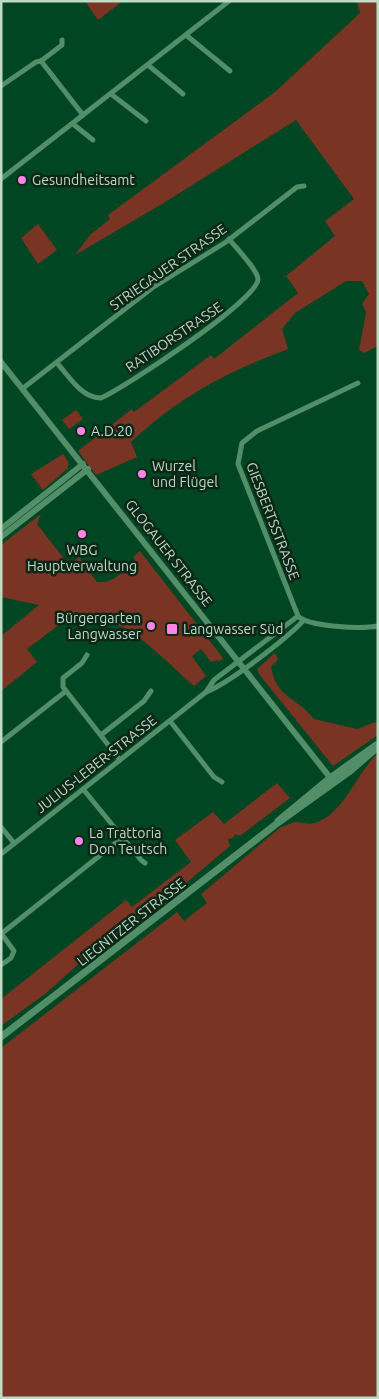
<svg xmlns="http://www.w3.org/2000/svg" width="379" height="1399" font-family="Ubuntu,sans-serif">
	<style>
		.green { fill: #7a3423 }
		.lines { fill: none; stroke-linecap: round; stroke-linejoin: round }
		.minor { stroke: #528e68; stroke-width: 5 }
		.tertiary { stroke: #528e68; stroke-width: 6 }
		.secondary { stroke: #528e68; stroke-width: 7 }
		.poi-dot { fill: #fb87e5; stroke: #0d2617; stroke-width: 2 }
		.labels { text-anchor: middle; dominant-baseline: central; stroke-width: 5; stroke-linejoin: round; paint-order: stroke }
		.poi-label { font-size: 14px; fill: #bddbc5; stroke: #0d2617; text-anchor: start }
		.street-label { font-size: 14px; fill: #bddbc5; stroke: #0d2617 }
	</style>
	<rect width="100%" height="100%" fill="#004623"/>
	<g class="green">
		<path d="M 85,1 L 123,1 L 98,20 Z"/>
		<path d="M 357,1 L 378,1 L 378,346 L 364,353 L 359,350 L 366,312 L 362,304 L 369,294 L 362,281 L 346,281 L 295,313 L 282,329 L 288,349 C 225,373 181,396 131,442 L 137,457 L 96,475 L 78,451 L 132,409 L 134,412 L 211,355 L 214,359 L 298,293 L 286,276 L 335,236 L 325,221 L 354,199 L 296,120 L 162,204 L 75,255 L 91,234 L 110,219 L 108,215 L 275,92 L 360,13 Z"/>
		<path d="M 38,224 L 57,250 L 38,264 L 21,238 Z"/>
		<path d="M 76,410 L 83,419 L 69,429 L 62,420 Z"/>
		<path d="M 63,454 L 68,461 L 68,468 L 43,490 L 31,474 Z"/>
		<path d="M 41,514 L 37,524 L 69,565 L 79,557 L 97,582 C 112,584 125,571 135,560 L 133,557 L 140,551 L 223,658 L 219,662 L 218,660 L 211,662 L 201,649 L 192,656 L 206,676 L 194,686 C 171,666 150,643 124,628 C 109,620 92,616 76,612 L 27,649 L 37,662 L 1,691 L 1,636 L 39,605 L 1,597 L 1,545 Z"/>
		<path d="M 275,653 L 278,659 L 271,667 C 277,699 297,697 314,719 L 357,729 L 378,721 L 378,735 L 333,766 L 259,674 L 257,669 Z"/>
		<path d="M 378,753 L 378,1398 L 1,1398 L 1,1048 L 177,912 L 184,921 L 207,903 L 201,894 L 281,827 C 285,826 291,823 296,822 C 303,822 308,825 315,823 C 345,813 357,772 378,753 Z"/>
		<path d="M 277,783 L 290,798 L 240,836 L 235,834 L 233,838 L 228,839 L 230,846 L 179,889 L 164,897 L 81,962 L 45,994 L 1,1026 L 1,999 L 126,900 L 132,907 L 191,862 L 175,840 L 213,812 L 224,824 Z"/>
	</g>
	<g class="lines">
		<g class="minor">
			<path d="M 186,35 L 230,71"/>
			<path d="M 62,40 L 62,45 L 41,61 L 83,115"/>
			<path d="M 148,65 L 183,94"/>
			<path d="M 1,86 L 36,62 L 41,61"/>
			<path d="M 111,94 L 146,121"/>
			<path d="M 73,124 L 93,140"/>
			<path d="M 1,179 L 229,1"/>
			<path d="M 57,363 C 69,376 81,398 101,398 C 124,388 258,300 258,279 C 257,269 236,248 229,239"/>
			<path d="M 358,383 L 257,431 L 242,443 L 238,464 L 298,616 C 308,627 362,629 378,626"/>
			<path d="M 22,389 L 152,288 L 226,242 L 297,187 L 304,186"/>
			<path d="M 87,655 L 82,663 L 63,678 L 63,687 L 120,760"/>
			<path d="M 206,692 L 214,680 L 298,616"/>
			<path d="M 170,721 L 214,777 L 222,782"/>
			<path d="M 101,735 L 144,701 L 151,691"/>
			<path d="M 1,742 L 66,691"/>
			<path d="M 83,789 L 141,860 L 145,863"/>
			<path d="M 1,827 L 14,843"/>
			<path d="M 1,854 L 206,692 C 229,683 285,640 303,621"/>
			<path d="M 1,933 L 14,951 L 11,958 L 1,965"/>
			<path d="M 1,934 L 122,838"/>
		</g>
		<g class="tertiary">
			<path d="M 1,362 L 332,780"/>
			<path d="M 1,529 L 83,464"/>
			<path d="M 1,537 L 88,469"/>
		</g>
		<g class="secondary">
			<path d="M 278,821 L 330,778 L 376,745"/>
			<path d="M 1,1037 L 275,825 L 349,772 L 378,747"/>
		</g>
	</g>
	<g class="poi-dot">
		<circle cx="22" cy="180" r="5"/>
		<circle cx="81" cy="431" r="5"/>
		<circle cx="142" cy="474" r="5"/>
		<circle cx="82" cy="534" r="5"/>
		<circle cx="151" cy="626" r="5"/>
		<rect x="166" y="623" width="12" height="12" rx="2.5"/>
		<circle cx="79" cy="841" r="5"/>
	</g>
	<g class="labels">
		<g class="poi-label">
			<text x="32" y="180">Gesundheitsamt</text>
			<text x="91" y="431">A.D.20</text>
			<text x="152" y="466">Wurzel<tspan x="152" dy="16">und Flügel</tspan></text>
			<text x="82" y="550" text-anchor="middle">WBG<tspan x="82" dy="16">Hauptverwaltung</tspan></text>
			<text x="141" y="618" text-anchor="end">Bürgergarten<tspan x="141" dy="16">Langwasser</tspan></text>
			<text x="183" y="629">Langwasser Süd</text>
			<text x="89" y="833">La Trattoria<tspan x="89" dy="16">Don Teutsch</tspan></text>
		</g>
		<g class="street-label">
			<text transform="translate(168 267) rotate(-35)">STRIEGAUER STRASSE</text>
			<text transform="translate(174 337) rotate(-34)">RATIBORSTRASSE</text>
			<text transform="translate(273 521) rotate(69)">GIESBERTSSTRASSE</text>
			<text transform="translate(169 553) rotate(52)">GLOGAUER STRASSE</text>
			<text transform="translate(96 764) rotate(-38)">JULIUS-LEBER-STRASSE</text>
			<text transform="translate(131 922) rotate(-38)">LIEGNITZER STRASSE</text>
		</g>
	</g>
	<rect width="379" height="1399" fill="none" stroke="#bddbc5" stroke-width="5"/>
</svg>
